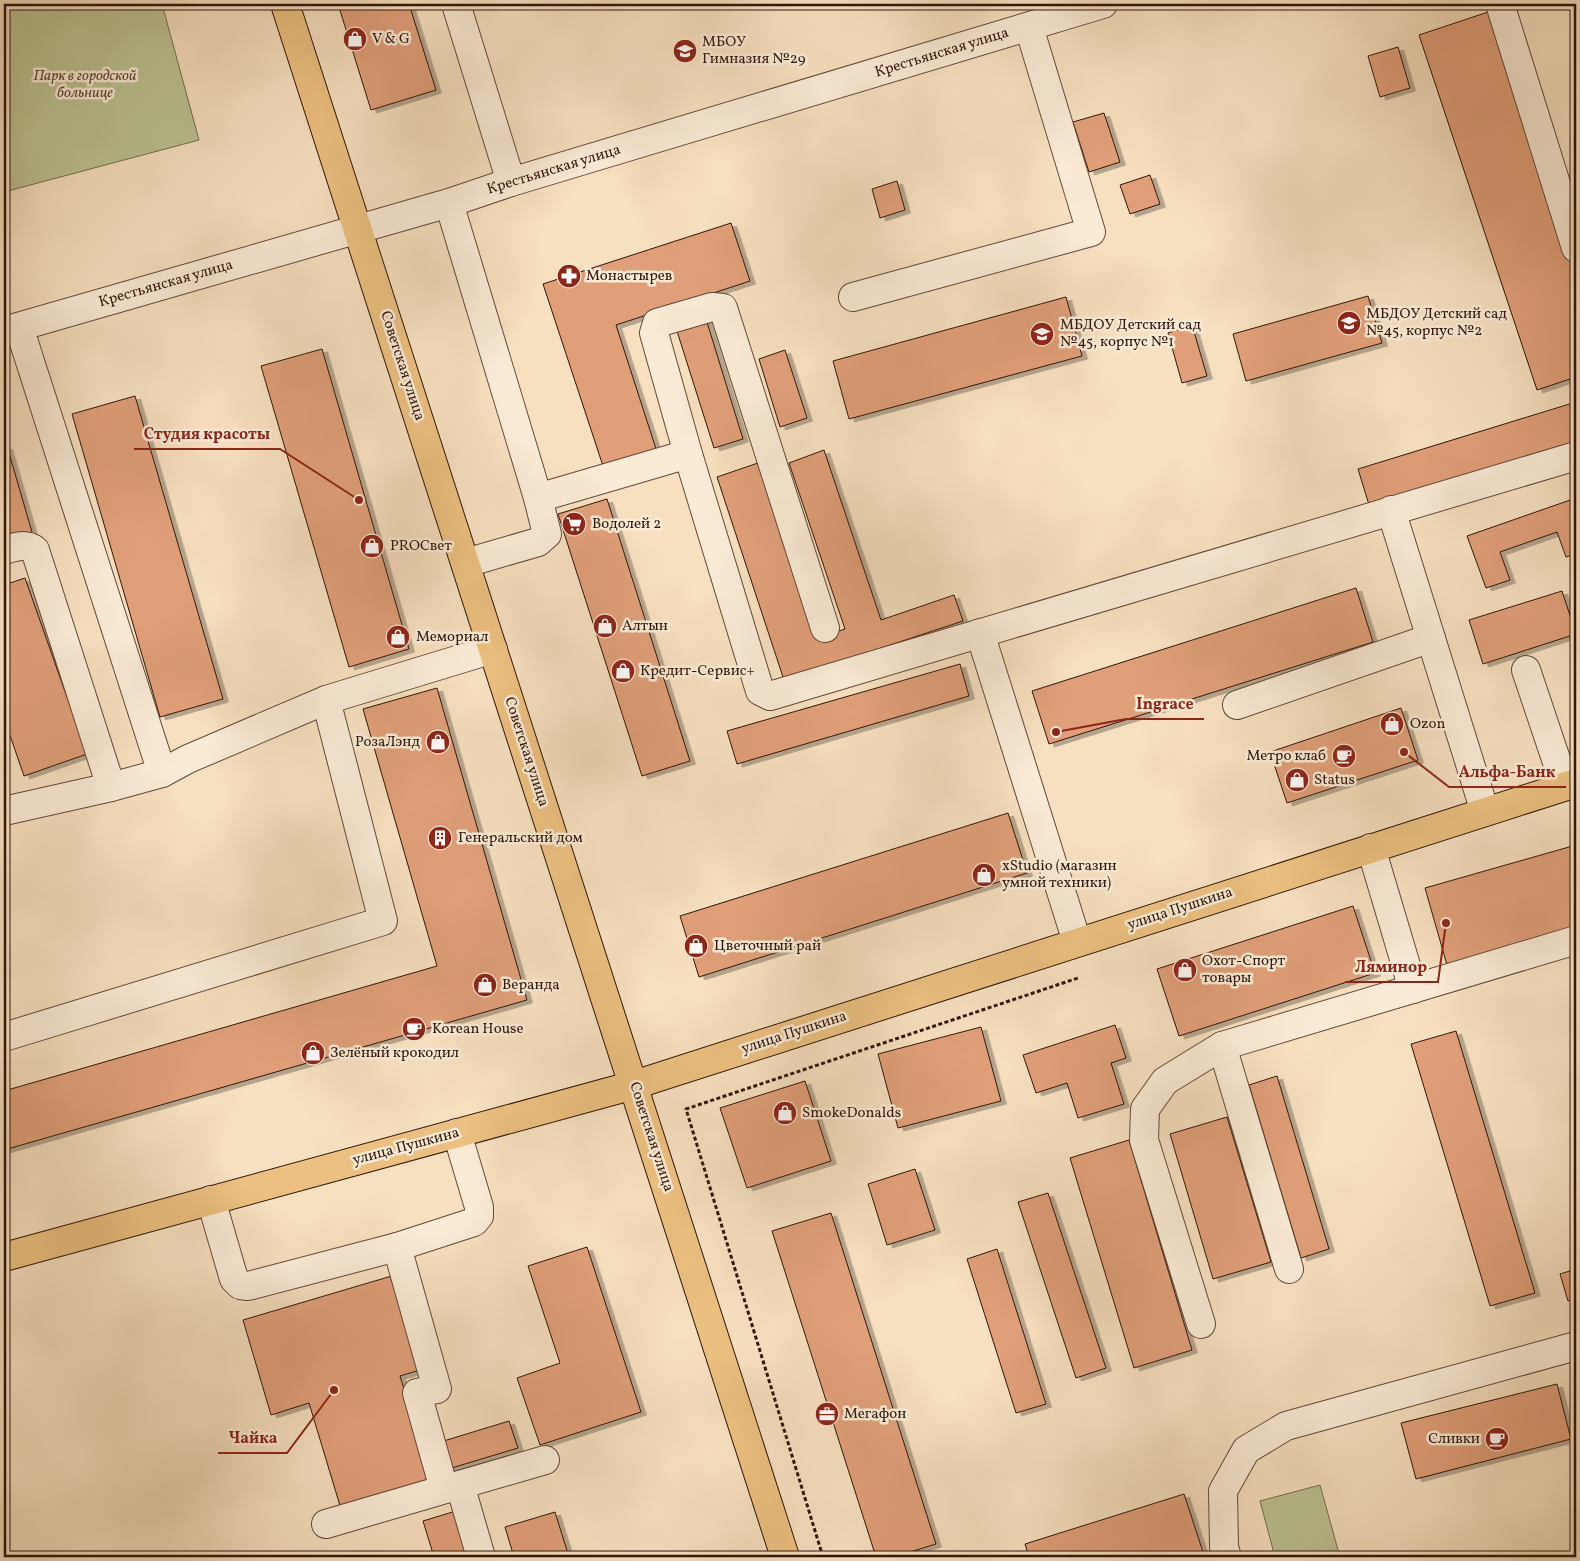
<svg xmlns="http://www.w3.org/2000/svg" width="1580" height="1561" font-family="Vollkorn,serif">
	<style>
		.green { fill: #bcc293; stroke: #766c4f }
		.building { fill: #e09f79; stroke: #30160b; filter: url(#shadow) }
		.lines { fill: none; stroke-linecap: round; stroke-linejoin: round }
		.minor-casing { stroke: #624838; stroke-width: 30 }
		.major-casing { stroke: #30160b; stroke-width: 30 }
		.path { stroke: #30160b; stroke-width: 3; stroke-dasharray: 4 2.5; stroke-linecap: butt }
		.minor { stroke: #faebd6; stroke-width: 28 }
		.major { stroke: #ecc080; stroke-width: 28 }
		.labels { text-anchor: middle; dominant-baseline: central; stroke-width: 5; stroke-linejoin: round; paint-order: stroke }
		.poi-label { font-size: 15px; fill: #30160b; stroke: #faebd6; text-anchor: start }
		.street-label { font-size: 15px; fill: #30160b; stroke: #faebd6 }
		.park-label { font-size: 15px; font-style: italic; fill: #5a4a34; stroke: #faebd6 }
		.leader { fill: none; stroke: #8f2418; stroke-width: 2 }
		.callout-dot { fill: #8f2418; stroke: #faebd6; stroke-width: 2 }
		.callout-label { font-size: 16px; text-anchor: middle; font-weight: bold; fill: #8f2418; stroke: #faebd6; stroke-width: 5; stroke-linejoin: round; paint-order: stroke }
	</style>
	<defs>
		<filter id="shadow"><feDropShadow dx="5.5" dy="3" stdDeviation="0" flood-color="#0004"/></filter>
	</defs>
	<rect width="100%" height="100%" fill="#f7e0c0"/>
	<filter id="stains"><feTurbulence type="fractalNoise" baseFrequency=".004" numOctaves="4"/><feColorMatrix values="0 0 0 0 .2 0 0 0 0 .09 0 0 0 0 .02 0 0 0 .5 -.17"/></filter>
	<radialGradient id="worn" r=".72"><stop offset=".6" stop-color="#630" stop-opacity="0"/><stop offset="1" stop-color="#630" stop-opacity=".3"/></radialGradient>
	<g class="green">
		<path d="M 4,4 L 162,4 L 199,140 L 4,192 Z"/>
		<path d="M 1320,1485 L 1340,1557 L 1275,1557 L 1260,1501 Z"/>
	</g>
	<g class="building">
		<path d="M 338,4 L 409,4 L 436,90 L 371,110 Z"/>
		<path d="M 1491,11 L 1576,268 L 1576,377 L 1537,390 L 1419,35 Z"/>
		<path d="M 1398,47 L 1410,88 L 1380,97 L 1368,56 Z"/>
		<path d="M 1104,113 L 1120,162 L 1089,172 L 1073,122 Z"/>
		<path d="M 1150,175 L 1160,204 L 1130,214 L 1120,185 Z"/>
		<path d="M 897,181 L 905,210 L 880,218 L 872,189 Z"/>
		<path d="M 731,223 L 750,281 L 616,325 L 657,452 L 604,469 L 543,284 Z"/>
		<path d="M 1368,296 L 1382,343 L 1246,381 L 1233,334 Z"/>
		<path d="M 1066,297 L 1082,356 L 849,419 L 833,361 Z"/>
		<path d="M 706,319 L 743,439 L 714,448 L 676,328 Z"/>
		<path d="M 1192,325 L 1207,376 L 1182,383 L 1168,333 Z"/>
		<path d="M 322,349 L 409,649 L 349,667 L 261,366 Z"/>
		<path d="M 785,350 L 807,418 L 780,427 L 759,359 Z"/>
		<path d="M 135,396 L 223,699 L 160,717 L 72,414 Z"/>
		<path d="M 1576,402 L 1576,445 L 1370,508 L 1358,469 Z"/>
		<path d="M 7,446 L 32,532 L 4,541 L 4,447 Z"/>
		<path d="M 824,450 L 881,620 L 954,595 L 963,621 L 784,680 L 717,477 L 758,463 L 816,639 L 845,629 L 789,463 Z"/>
		<path d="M 1576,498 L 1576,554 L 1566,557 L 1557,532 L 1500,552 L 1510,580 L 1486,588 L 1467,536 Z"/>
		<path d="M 607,499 L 690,761 L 642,776 L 558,514 Z"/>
		<path d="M 25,578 L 87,754 L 24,776 L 4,718 L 4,585 Z"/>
		<path d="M 1356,588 L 1373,642 L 1049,744 L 1032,691 Z"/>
		<path d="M 1562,591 L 1576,634 L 1483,664 L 1469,620 Z"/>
		<path d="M 960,664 L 969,696 L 737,764 L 727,731 Z"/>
		<path d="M 437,688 L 527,1000 L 4,1150 L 4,1091 L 437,966 L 363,709 Z"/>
		<path d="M 1401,708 L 1418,760 L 1287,803 L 1270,752 Z"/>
		<path d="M 1008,813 L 1027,873 L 699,977 L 680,916 Z"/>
		<path d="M 1576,845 L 1576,928 L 1447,965 L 1425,888 Z"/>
		<path d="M 1353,906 L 1375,973 L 1179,1036 L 1157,969 Z"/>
		<path d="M 1115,1025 L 1126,1058 L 1111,1063 L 1124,1104 L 1078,1118 L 1067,1083 L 1036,1093 L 1023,1055 Z"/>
		<path d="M 981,1027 L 1001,1101 L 898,1128 L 878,1054 Z"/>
		<path d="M 1456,1031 L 1535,1293 L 1490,1306 L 1411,1044 Z"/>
		<path d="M 1277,1076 L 1329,1249 L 1301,1258 L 1249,1085 Z"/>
		<path d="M 805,1081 L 831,1161 L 747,1188 L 720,1108 Z"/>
		<path d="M 1227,1117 L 1271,1262 L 1213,1279 L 1170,1134 Z"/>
		<path d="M 1129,1140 L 1192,1350 L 1134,1368 L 1070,1158 Z"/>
		<path d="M 915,1169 L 935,1230 L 887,1245 L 868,1184 Z"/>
		<path d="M 1048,1193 L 1106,1368 L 1076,1378 L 1018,1202 Z"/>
		<path d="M 831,1213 L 936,1544 L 894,1557 L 876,1557 L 772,1231 Z"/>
		<path d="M 587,1247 L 641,1412 L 540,1445 L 517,1378 L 560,1363 L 528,1266 Z"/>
		<path d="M 997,1249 L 1046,1404 L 1016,1413 L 967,1259 Z"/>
		<path d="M 1576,1269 L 1576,1299 L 1568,1301 L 1560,1274 Z"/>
		<path d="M 395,1275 L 423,1369 L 400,1376 L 432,1481 L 341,1509 L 309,1403 L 271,1415 L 243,1320 Z"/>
		<path d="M 1557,1384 L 1571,1439 L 1416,1479 L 1401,1423 Z"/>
		<path d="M 509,1421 L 518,1448 L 445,1470 L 437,1443 Z"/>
		<path d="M 1184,1494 L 1203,1552 L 1187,1557 L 1029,1557 L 1025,1544 Z"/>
		<path d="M 459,1510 L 473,1557 L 434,1557 L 423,1521 Z"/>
		<path d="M 555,1512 L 569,1557 L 514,1557 L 505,1527 Z"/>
	</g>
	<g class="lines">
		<g class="minor-casing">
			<g id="minor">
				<path d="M 456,4 L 511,182"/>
				<path d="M 1500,4 L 1576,248"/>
				<path d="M 449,203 L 538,498 L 688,454 L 654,333 L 657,323 L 712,307 L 723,308 L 825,628"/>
				<path d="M 853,297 L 1091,232 L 1029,27"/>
				<path d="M 19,327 L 162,773"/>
				<path d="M 4,331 L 449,203 L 511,182 L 1103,4"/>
				<path d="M 688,454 L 760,691 L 770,696 L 1576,456"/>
				<path d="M 1391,510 L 1485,812"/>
				<path d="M 4,550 C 15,547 25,543 35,550 L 111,787"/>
				<path d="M 466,563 L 538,542 L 547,534 L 538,498"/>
				<path d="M 980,633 L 1077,942"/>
				<path d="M 1526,670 L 1565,786"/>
				<path d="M 1237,705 L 1431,638"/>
				<path d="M 4,811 L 111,787 L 162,773 L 188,759 L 326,700 L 493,649"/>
				<path d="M 1371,848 L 1413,989"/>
				<path d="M 4,1037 L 383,921 L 326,700"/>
				<path d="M 1222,1046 L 1289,1269"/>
				<path d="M 211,1200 L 234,1279 L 240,1285 L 248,1286 L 397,1247 L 474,1222 L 479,1216 L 479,1207 L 457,1133"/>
				<path d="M 397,1247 L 437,1389 L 417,1393 L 444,1489"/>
				<path d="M 1201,1324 L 1144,1140 L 1145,1109 L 1165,1081 L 1222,1046 L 1576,940"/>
				<path d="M 460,1485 L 481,1557"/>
				<path d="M 326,1524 L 545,1460"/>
				<path d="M 1227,1557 L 1224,1547 L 1223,1491 L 1246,1450 L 1286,1426 L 1576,1346"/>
			</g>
		</g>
		<g class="major-casing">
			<g id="major">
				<path d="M 285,4 L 785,1557"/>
				<path d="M 4,1257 L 634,1085 L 1576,783"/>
			</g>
		</g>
		<path class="path" d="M 823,1557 L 686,1109 L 1078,978"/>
		<use href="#minor" class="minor"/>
		<use href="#major" class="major"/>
	</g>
	<defs>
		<g id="shop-disc" transform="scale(1.25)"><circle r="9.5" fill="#8f2418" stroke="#faebd6"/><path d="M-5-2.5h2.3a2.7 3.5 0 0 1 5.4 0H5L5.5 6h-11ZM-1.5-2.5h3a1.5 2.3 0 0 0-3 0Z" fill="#fff"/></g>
		<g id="school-disc" transform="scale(1.25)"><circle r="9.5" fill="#8f2418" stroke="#faebd6"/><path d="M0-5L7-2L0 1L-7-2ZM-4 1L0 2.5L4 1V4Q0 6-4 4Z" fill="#fff"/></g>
		<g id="pharmacy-disc" transform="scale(1.25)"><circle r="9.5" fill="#8f2418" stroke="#faebd6"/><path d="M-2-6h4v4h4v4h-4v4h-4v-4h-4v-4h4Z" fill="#fff"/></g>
		<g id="supermarket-disc" transform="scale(1.25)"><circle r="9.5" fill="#8f2418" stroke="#faebd6"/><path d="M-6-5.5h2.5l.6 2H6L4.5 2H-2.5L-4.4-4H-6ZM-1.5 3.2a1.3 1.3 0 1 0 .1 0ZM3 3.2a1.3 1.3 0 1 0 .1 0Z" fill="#fff"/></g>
		<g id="cafe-disc" transform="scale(1.25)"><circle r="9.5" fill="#8f2418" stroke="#faebd6"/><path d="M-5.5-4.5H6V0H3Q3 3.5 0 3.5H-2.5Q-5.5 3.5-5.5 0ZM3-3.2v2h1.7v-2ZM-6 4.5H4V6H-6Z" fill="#fff"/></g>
		<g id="building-disc" transform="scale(1.25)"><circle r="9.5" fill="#8f2418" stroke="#faebd6"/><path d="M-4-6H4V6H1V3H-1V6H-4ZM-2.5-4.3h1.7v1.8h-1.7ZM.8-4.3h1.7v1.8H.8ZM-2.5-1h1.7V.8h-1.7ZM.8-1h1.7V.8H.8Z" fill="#fff"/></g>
		<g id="office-disc" transform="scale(1.25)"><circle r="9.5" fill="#8f2418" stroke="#faebd6"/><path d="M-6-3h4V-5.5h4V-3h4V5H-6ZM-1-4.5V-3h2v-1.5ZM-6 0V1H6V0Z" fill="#fff"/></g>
	</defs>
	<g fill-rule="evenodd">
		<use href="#shop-disc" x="355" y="39"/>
		<use href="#school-disc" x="685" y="51"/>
		<use href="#pharmacy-disc" x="569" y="276"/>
		<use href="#school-disc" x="1349" y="323"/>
		<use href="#school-disc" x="1042" y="334"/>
		<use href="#supermarket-disc" x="574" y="524"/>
		<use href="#shop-disc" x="372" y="546"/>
		<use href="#shop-disc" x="605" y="626"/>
		<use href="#shop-disc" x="398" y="637"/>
		<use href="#shop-disc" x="623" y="671"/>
		<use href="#shop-disc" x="1392" y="724"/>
		<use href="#shop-disc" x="438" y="742"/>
		<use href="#cafe-disc" x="1344" y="756"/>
		<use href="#shop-disc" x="1297" y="780"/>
		<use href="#building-disc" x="440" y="838"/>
		<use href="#shop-disc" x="984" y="875"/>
		<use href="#shop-disc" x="696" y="946"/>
		<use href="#shop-disc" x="1185" y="970"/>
		<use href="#shop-disc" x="485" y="985"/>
		<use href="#cafe-disc" x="414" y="1029"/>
		<use href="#shop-disc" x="313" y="1053"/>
		<use href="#shop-disc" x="785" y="1113"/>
		<use href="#office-disc" x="827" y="1414"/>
		<use href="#cafe-disc" x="1497" y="1439"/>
	</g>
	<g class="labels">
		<g class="poi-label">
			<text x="372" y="39">V &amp; G</text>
			<text x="702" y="42">МБОУ<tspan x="702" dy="17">Гимназия №29</tspan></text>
			<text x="586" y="276">Монастырев</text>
			<text x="1366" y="314">МБДОУ Детский сад<tspan x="1366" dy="17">№45, корпус №2</tspan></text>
			<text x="1060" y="325">МБДОУ Детский сад<tspan x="1060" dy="17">№45, корпус №1</tspan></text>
			<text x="592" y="524">Водолей 2</text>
			<text x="390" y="546">PROСвет</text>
			<text x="622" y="626">Алтын</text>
			<text x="416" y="637">Мемориал</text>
			<text x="640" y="671">Кредит-Сервис+</text>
			<text x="1410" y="724">Ozon</text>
			<text x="420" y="742" text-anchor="end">РозаЛэнд</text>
			<text x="1326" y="756" text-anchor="end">Метро клаб</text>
			<text x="1314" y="780">Status</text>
			<text x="458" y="838">Генеральский дом</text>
			<text x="1002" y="866">xStudio (магазин<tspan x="1002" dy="17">умной техники)</tspan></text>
			<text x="714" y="946">Цветочный рай</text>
			<text x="1202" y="961">Охот-Спорт<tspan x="1202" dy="17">товары</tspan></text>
			<text x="502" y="985">Веранда</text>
			<text x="432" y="1029">Korean House</text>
			<text x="330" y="1053">Зелёный крокодил</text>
			<text x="802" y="1113">SmokeDonalds</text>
			<text x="844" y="1414">Мегафон</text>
			<text x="1480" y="1439" text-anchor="end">Сливки</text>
		</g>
		<g class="street-label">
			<text transform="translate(942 53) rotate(-17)">Крестьянская улица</text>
			<text transform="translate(554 170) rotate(-17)">Крестьянская улица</text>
			<text transform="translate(166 284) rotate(-16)">Крестьянская улица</text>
			<text transform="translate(402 366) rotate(72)">Советская улица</text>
			<text transform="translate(526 752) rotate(72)">Советская улица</text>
			<text transform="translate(1180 909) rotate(-18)">улица Пушкина</text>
			<text transform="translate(794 1033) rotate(-18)">улица Пушкина</text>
			<text transform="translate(651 1137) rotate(72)">Советская улица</text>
			<text transform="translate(406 1147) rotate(-15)">улица Пушкина</text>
		</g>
		<g class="park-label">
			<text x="85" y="76">Парк в городской<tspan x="85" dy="17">больнице</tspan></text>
		</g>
	</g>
	<path class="leader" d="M359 500L280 449H134M1056 732L1126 719H1204M1404 752L1449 787H1566M1446 923L1438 982H1345M334 1390L287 1453H218"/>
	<g class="callout-dot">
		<circle cx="359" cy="500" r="5"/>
		<circle cx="1056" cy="732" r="5"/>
		<circle cx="1404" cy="752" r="5"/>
		<circle cx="1446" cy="923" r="5"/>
		<circle cx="334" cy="1390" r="5"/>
	</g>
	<g class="callout-label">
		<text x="207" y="439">Студия красоты</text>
		<text x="1165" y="709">Ingrace</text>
		<text x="1507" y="777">Альфа-Банк</text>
		<text x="1391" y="972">Ляминор</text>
		<text x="253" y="1443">Чайка</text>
	</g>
	<rect width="1580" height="1561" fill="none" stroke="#f7e0c0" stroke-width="20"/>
	<rect x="5" y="5" width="1570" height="1551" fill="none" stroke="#30160b" stroke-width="2.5"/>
	<rect x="10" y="10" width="1560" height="1541" fill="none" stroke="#30160b"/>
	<rect width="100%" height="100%" filter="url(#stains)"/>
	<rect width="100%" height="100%" fill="url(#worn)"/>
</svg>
